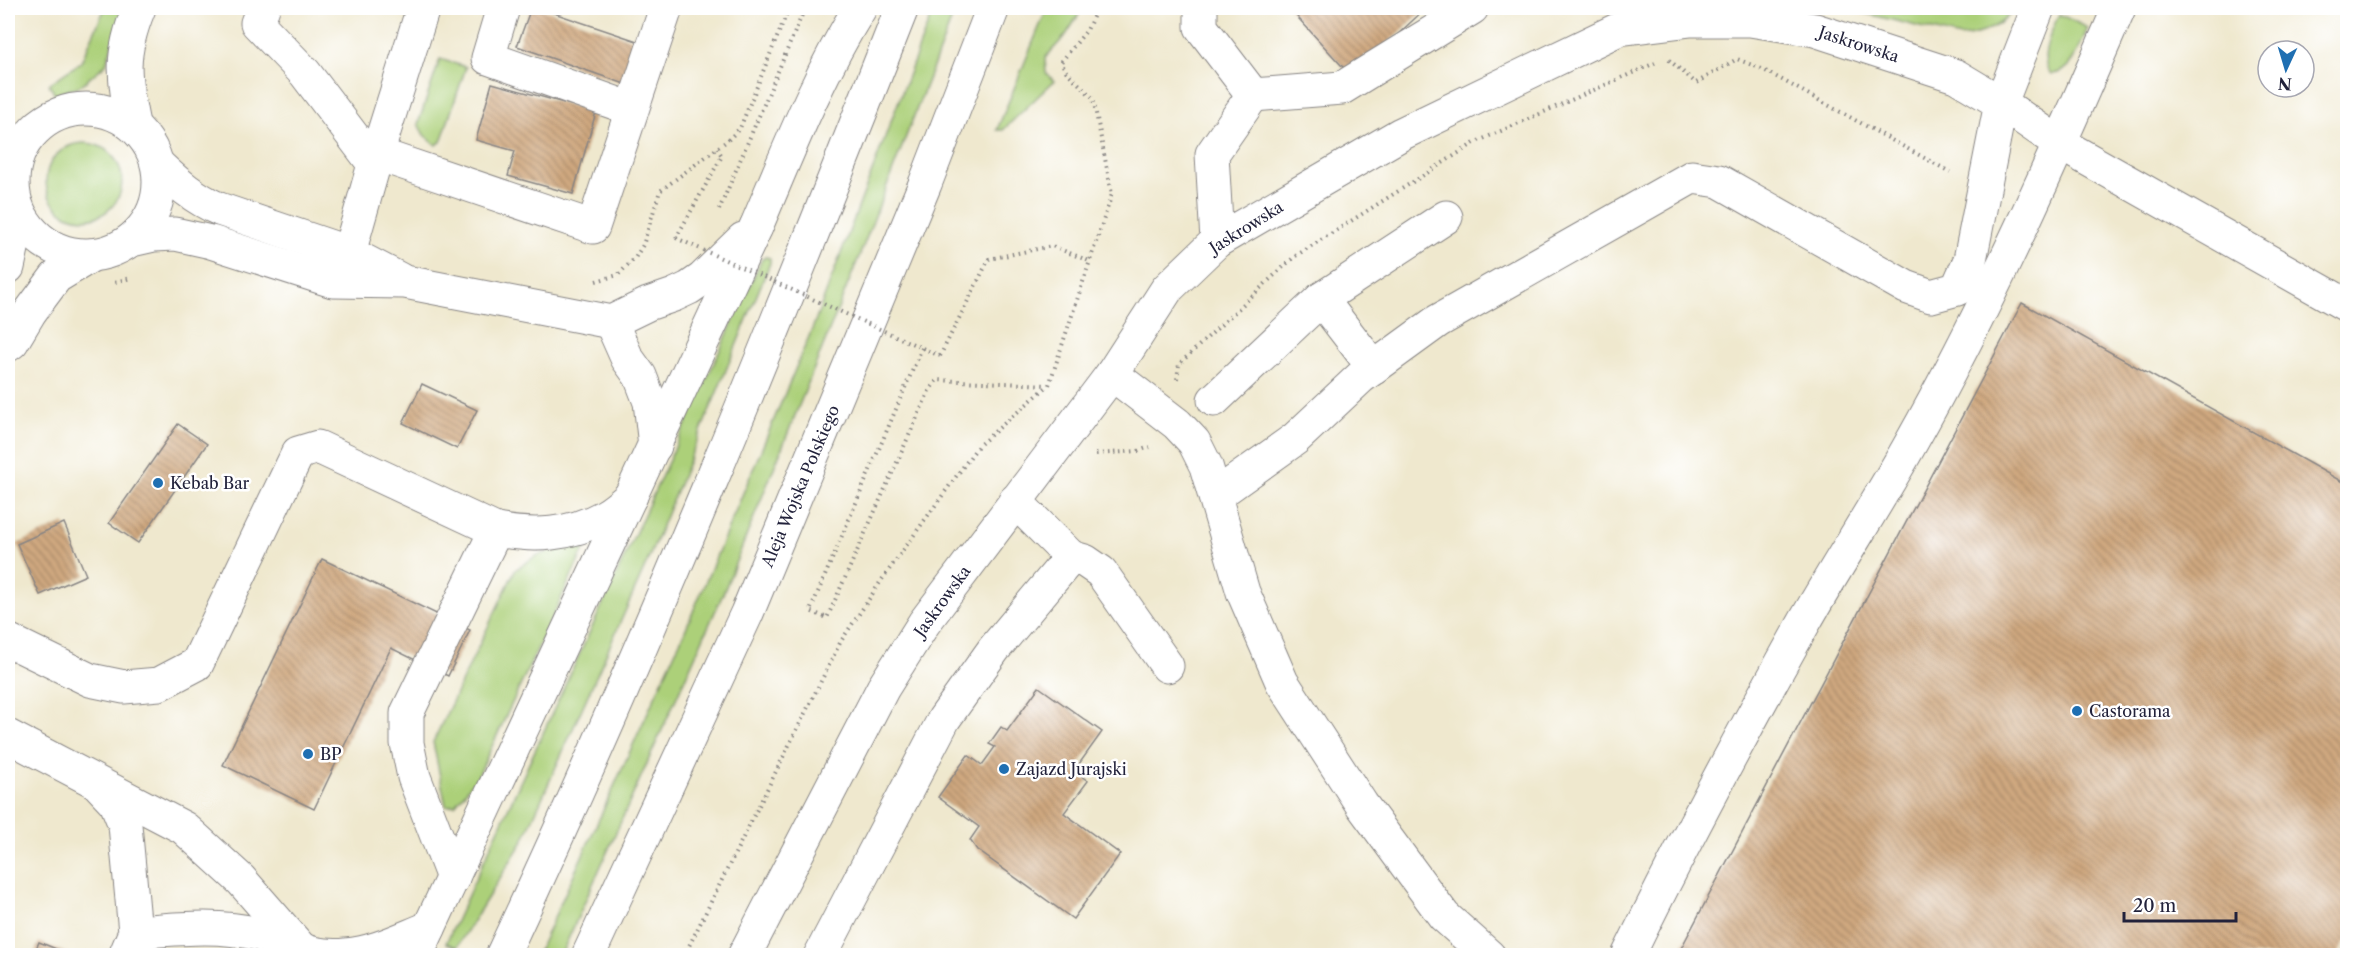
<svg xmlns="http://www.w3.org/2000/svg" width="2355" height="963" font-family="'Libre Caslon Text',serif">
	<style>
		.green { fill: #acd079; stroke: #67795a; stroke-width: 1.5 }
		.building { fill: url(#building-back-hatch) }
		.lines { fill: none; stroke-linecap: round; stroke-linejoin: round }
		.minor-casing { stroke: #888584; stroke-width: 35 }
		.major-casing { stroke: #888584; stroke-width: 35 }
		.path { stroke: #888584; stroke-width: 4; stroke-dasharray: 1.5 4.5; stroke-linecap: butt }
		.minor { stroke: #fff; stroke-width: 33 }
		.major { stroke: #fff; stroke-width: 33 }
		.path-bridge { stroke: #888584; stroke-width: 4; stroke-dasharray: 1.5 4.5; stroke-linecap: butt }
		.poi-dot { fill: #1f6fb2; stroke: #fff; stroke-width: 2 }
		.labels { text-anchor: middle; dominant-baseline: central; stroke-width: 5; stroke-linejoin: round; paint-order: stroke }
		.street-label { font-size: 16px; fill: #22223b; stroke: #fff }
		.poi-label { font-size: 16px; fill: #22223b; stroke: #fff; text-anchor: start }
	</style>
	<defs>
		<pattern id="building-back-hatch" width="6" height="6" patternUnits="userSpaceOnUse" patternTransform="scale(1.5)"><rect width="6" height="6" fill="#cfa87f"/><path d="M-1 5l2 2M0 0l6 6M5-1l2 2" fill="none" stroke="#a88869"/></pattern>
	</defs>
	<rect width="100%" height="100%" fill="#fff"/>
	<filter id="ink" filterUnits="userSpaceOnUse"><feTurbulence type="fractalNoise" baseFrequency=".0167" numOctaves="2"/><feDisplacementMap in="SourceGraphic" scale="12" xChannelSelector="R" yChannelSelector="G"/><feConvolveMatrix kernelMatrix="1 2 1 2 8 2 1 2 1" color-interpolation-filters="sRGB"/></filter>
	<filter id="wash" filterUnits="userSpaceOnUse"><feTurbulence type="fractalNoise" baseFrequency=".008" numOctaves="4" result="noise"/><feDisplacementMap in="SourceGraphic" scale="24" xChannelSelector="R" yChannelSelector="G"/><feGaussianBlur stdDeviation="1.35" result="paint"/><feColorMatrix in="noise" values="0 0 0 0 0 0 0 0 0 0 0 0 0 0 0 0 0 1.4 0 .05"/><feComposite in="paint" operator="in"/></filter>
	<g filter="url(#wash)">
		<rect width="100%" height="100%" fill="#efe8ce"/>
		<g class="green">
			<path d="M 105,8 L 124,8 L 106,64 L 80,86 L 55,95 L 49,84 L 81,62 Z"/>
			<path d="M 934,8 L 956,8 L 863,247 L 723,594 L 561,955 L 537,955 L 684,633 L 813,327 Z"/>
			<path d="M 1047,8 L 1083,8 L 1066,35 L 1045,58 L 1046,73 L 1054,81 L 1003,130 L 997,130 Z"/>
			<path d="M 1844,8 L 2015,8 C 2003,26 1981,35 1960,37 Z"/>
			<path d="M 2059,14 L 2088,28 C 2081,43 2071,75 2051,74 C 2037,59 2052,30 2059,14 Z"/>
			<path d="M 440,59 L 466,67 L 441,142 L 436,145 L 424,135 L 418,124 Z"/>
			<circle cx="84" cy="181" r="38"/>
			<path d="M 766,257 L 770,258 L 770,263 L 648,560 L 523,841 L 457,947 L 446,943 L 762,259 Z"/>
			<path d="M 580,540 L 586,545 L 478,776 L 455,805 L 446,806 L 433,742 L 515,570 L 536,556 Z"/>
		</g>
		<g id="blocks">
			<g class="building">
				<path d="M 531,8 L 539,8 L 640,42 L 625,84 L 517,46 Z"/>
				<path d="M 1289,8 L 1426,8 L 1352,77 Z"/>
				<path d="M 492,83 L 596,112 L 573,194 L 508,176 L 515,151 L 476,140 Z"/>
				<path d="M 2022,303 L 2348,485 L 2348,937 L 2337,956 L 1677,956 Z"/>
				<path d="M 422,384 L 477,410 L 457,449 L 403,423 Z"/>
				<path d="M 178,424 L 207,444 L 138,543 L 109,523 Z"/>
				<path d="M 64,523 L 86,575 L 40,595 L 17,544 Z"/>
				<path d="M 322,559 L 470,630 L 448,676 L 391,648 L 314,809 L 223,765 Z"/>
				<path d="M 1039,687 L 1102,732 L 1074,771 L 1088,781 L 1064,813 L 1120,854 L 1073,919 L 977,850 L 970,840 L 979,827 L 938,797 L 968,755 L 982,765 L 995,747 L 989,744 L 1001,727 L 1007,731 Z"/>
				<path d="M 39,942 L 71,955 L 71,956 L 33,956 Z"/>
			</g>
		</g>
	</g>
	<g filter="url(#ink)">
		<use href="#blocks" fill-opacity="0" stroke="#888584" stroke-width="1.5"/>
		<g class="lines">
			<g class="minor-casing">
				<g id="minor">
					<path d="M 263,8 L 257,23 L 305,73 L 374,164"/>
					<path d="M 503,8 L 488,58 L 632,109"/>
					<path d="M 1201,8 L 1201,27 L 1253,95 L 1342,88 L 1472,8"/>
					<circle cx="86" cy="182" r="73"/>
					<path d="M 377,154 L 593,227 L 666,8"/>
					<path d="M 158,165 C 177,183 194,198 219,209 L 349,253 L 399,279"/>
					<path d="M 132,240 L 154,235 L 175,234 L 211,242 L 333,281 L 405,282 L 611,322 L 648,304 L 674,295 L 689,288 L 702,279 L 743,239"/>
					<path d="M 1217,241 L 1212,154 L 1253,95"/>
					<path d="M 349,253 L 377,154 L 423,8"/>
					<path d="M 8,267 L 14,239 L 16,206"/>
					<path d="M 1321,299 L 1374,368"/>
					<path d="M 611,322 L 627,358 L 640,376 L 650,402 L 655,446"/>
					<path d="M 8,345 L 12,342 L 30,312 L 56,277 L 92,255"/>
					<path d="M 1112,374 L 1177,424 L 1194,442 L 1206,466 L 1243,592 L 1282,682 L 1362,805 L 1444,916 L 1489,956"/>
					<path d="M 1214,400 L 1321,299 L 1446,217"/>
					<path d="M 1215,496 L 1295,439 L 1361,377 L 1438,321 L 1692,177 L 1719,181 L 1906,287 L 1931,296 L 1957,289 L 1970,260 L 2001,103 L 2038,8"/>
					<path d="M 1015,501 L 1071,557"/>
					<path d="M 8,640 L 90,680 L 124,687 L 159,684 L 197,664 L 298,453 L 318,447 L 496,530 C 534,537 569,536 605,516 C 614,511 623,503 631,496"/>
					<path d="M 8,736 L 184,828 L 241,880 L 304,952 L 303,956"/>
					<path d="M 100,786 L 116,803 L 125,825 L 135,932 L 125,956"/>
					<path d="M 453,878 L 414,777 L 407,743 L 407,713 L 496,530"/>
					<path d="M 135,932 C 177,929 218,924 258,934 C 293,943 307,959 346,955 C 374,953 403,938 429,928"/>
					<path d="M 416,956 L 756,227"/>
					<path d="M 744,956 L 883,688 L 924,623 L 1112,374 L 1167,289 L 1217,241 L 1401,134 L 1619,29 L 1691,20 L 1750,20 L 1815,30 L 1956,76 L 2001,103 L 2059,143 L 2348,306"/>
					<path d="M 820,956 L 944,719 L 994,649 L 1071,557 L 1085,561 L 1101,572 L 1167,666"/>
					<path d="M 1628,956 C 1683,843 1743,732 1804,623 C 1838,563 1877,504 1911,443 C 1990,303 2055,156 2119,8"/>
				</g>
			</g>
			<g class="major-casing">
				<g id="major">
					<path d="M 133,124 C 123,76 120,55 139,8"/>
					<path d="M 756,227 C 788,152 817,77 860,8"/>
					<path d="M 502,956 C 648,645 776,327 902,8"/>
					<path d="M 588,956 L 747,613 L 925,184 L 993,8"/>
				</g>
			</g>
			<g class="path">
				<path d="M 1669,60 L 1696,83 L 1737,59 L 1762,69 L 1950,172"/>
				<path d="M 719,210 L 805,8"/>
				<path d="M 676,238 L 722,156 L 717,148"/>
				<path d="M 596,281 L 618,275 L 635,258 L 643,245 L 660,191 L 728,140 L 740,128 L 789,8"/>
				<path d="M 115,282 L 131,278"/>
				<path d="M 922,348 L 810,611 L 827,618 L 929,391 L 937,380 L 1048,385"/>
				<path d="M 940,356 L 989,259 L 1052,246 L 1089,261"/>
				<path d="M 1177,379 L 1179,364 L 1294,257 L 1476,142 L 1655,63"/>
				<path d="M 1096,454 L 1138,451 L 1150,447"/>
				<path d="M 684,956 L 841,641 L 881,581 L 978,446 L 1049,385 L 1112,194 L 1093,98 L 1066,71 L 1061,62 L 1087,30 L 1097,8"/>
			</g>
			<use href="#minor" class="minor"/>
			<use href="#major" class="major"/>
			<path class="path-bridge" d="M 676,238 L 940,356"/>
		</g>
	</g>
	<g class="poi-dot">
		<circle cx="158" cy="483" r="6"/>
		<circle cx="2077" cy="711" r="6"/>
		<circle cx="308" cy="754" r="6"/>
		<circle cx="1004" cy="769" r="6"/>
	</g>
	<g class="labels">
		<g class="street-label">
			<text transform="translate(1859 44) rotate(18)">Jaskrowska</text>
			<text transform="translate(1246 227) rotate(-32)">Jaskrowska</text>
			<text transform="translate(800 486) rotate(-67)">Aleja Wojska Polskiego</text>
			<text transform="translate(942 601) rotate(-54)">Jaskrowska</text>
		</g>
		<g class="poi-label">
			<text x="170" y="483">Kebab Bar</text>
			<text x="2089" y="711">Castorama</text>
			<text x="320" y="754">BP</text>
			<text x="1016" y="769">Zajazd Jurajski</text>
		</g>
	</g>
	<rect width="2355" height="963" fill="none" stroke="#fff" stroke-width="30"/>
	<g transform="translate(2286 69) rotate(184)"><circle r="28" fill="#ffffff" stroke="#a7a7b1" stroke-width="1.5"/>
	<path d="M0-4.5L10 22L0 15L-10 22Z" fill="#1f6fb2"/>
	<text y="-9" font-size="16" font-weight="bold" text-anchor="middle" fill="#22223b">N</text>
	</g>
	<path d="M2124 912v9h112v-9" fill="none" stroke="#22223b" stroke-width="3"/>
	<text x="2133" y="912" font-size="18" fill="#22223b" stroke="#ffffff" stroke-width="4.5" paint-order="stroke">20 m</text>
</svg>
